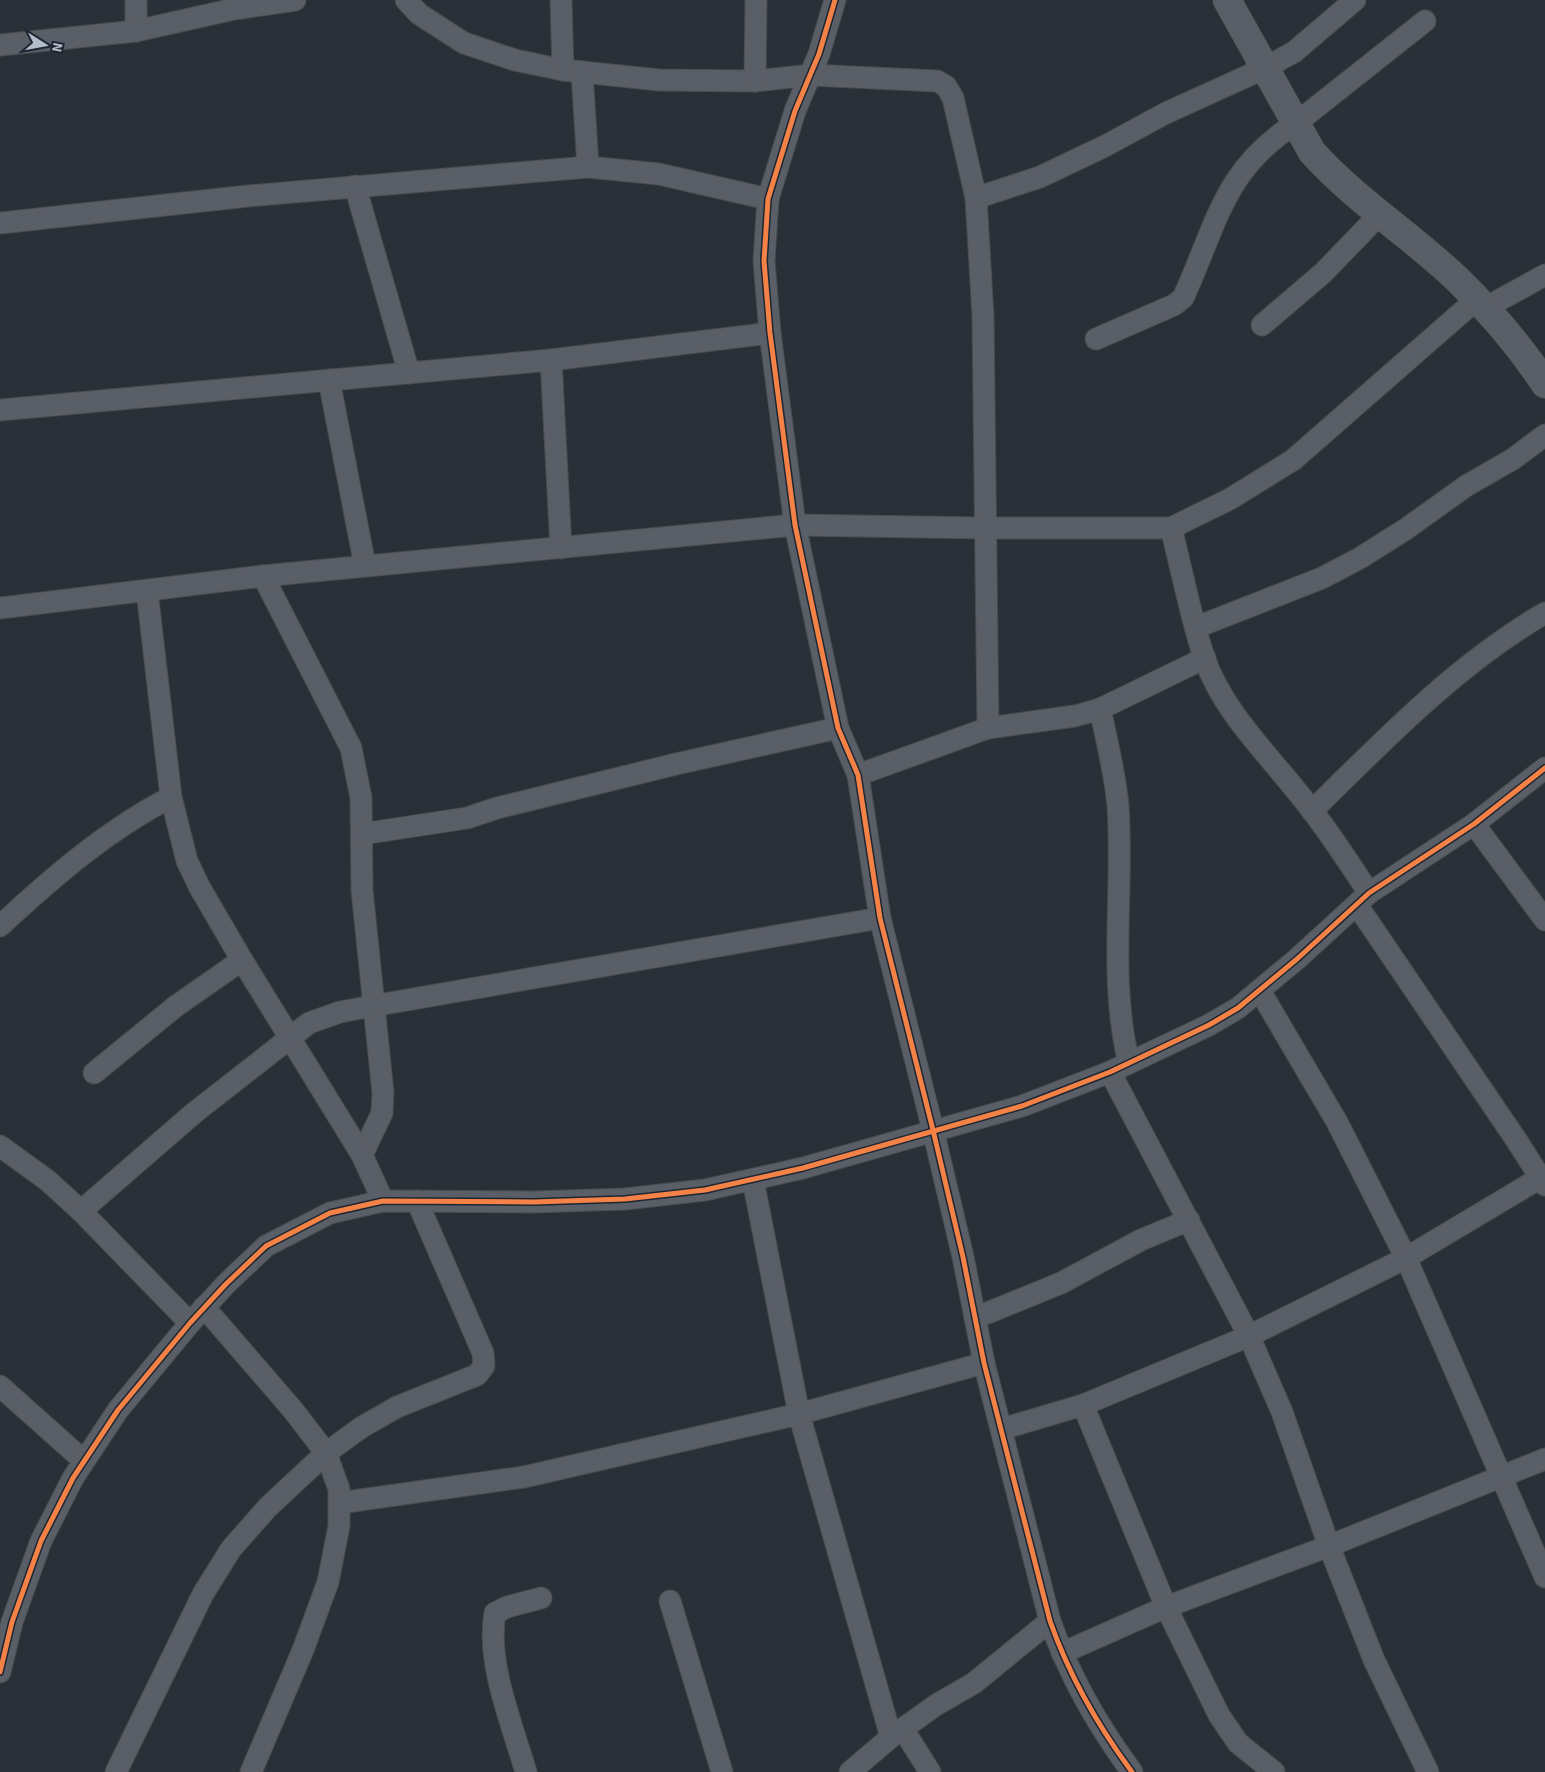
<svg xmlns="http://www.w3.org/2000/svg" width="1545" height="1772" font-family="'Source Sans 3',sans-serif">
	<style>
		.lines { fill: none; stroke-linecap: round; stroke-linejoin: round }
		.minor-casing { stroke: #484c53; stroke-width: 23 }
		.tertiary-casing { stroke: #484c53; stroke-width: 29 }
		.minor { stroke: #5a5e66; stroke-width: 21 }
		.tertiary { stroke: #5a5e66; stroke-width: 28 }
		.cycleway-casing { stroke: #1d2633; stroke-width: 8 }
		.cycleway { stroke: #f48246; stroke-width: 5 }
	</style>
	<rect width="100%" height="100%" fill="#2a3038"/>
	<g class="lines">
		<g class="minor-casing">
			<g id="minor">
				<path d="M 406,0 L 419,14 L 464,43 L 515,60 L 563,70 L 659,80 L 755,81 L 811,75 L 937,81 L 946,86 L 953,98 L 976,198 L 983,316 L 988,728"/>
				<path d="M 561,0 L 563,70"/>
				<path d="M 835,0 L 819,54 L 795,111 L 768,199 L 764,261 L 770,333 L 795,525 L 838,728 L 858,775 L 880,918 L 933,1130 L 963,1257 L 984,1363 L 1050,1621 C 1069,1675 1098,1726 1132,1772"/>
				<path d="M 136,31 L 136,0"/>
				<path d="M 0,45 L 136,31 L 234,9 L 295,0"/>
				<path d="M 582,72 L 588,167"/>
				<path d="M 755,81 L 756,0"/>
				<path d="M 355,186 L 409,373"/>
				<path d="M 976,198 L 1040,177 L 1105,146 L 1166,113 L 1265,68 L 1294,52 L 1355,0"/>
				<path d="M 0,223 L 248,196 L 588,167 L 659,174 L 768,199"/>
				<path d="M 1485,308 L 1545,275"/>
				<path d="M 1262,325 L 1323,273 L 1380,214"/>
				<path d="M 1096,339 L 1174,305 L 1183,298 C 1216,227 1223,169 1295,124 L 1425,21"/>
				<path d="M 551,360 L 561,548"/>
				<path d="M 329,380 L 365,566"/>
				<path d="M 0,410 L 551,360 L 770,333"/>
				<path d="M 1171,528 C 1182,570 1190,615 1204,657 C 1222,710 1265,751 1299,794 C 1325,825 1347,860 1369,893"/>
				<path d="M 263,576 L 351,748 L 361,798 L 362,890 L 383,1093 L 382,1113 L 362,1155"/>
				<path d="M 147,591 L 171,797 L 187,861 L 200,888 L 242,960 L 362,1155 L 383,1201"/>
				<path d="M 0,608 L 263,576 L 795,525 L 984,528 L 1171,528 L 1230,499 L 1293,460 L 1477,299"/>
				<path d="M 1197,627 L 1322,578 L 1360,558 L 1406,529 L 1466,486 L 1513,459 L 1545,435"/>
				<path d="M 1100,709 C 1107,741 1115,773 1118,806 C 1124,892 1108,978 1129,1063"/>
				<path d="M 858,775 L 988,728 L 1075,716 L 1100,709 L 1205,658"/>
				<path d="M 1312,811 C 1385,739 1456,665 1545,613"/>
				<path d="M 1474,824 L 1545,920"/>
				<path d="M 362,834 L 467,818 L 497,808 L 676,764 L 838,728"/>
				<path d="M 1357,905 L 1517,1141 L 1545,1185"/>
				<path d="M 0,926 C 53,877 107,830 171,797"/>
				<path d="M 1260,991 L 1337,1122 L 1406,1258 L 1545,1577"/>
				<path d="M 1110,1072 L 1249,1336 L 1282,1412 L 1329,1546 L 1374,1660 L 1428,1772"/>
				<path d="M 94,1073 L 176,1006 L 242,960"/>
				<path d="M 0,1146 L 47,1180 L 81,1211 L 190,1323"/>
				<path d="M 753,1180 L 799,1414 L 891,1737"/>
				<path d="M 81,1211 L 194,1113 L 309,1023 L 340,1012 L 372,1006 L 880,918"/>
				<path d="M 204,1307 L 293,1410 L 326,1453 L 339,1489 L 339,1526 L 328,1582 L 303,1650 L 251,1772"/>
				<path d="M 975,1318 L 1061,1283 L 1141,1240 L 1189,1220"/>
				<path d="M 0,1386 L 84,1461"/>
				<path d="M 1083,1405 L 1166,1607 L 1219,1715 L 1238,1743 L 1274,1772"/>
				<path d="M 1002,1429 L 1083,1405 L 1249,1336 L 1406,1258 L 1545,1175"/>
				<path d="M 339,1503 L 524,1477 L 799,1414 L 984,1363"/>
				<path d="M 670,1601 L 722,1772"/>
				<path d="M 1062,1653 L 1166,1607 L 1329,1546 L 1545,1459"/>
				<path d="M 0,1672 L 12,1622 L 41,1541 L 73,1478 L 118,1410 L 190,1323 L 226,1284 L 266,1246 L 330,1213 L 383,1201 L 534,1202 L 625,1199 L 705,1190 L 803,1168 L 1022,1106 L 1110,1072 L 1209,1025 L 1238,1008 L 1297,959 L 1369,893 L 1474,824 L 1545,768"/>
				<path d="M 903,1729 L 930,1772"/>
				<path d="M 116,1772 L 203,1594 L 231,1549 L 268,1507 L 326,1453 L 362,1427 L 397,1407 L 477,1375 L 484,1366 L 483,1353 L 417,1201"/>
				<path d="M 526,1772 C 512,1724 486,1662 495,1613 L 507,1607 L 541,1598"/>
				<path d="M 850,1772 L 891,1737 L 936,1705 L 974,1683 L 1050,1621"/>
			</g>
		</g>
		<g class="tertiary-casing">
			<path id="tertiary" d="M 1227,0 L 1312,152 C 1355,200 1411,235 1457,279 C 1490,311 1520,346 1545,384"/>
		</g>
		<use href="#minor" class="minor"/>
		<use href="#tertiary" class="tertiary"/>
		<g class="cycleway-casing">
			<g id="cycleway">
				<path d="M 835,0 L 819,54 L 795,111 L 768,199 L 764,261 L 770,333 L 795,525 L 838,728 L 858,775 L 880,918 L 933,1130 L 963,1257 L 984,1363 L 1050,1621 C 1069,1675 1098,1726 1132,1772"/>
				<path d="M 0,1672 L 12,1622 L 41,1541 L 73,1478 L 118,1410 L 190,1323 L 226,1284 L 266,1246 L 330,1213 L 383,1201 L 534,1202 L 625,1199 L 705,1190 L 803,1168 L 1022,1106 L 1110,1072 L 1209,1025 L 1238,1008 L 1297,959 L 1369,893 L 1474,824 L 1545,768"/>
			</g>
		</g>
		<use href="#cycleway" class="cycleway"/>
	</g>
	<g transform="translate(45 45) rotate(101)" stroke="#1d2633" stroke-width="4" paint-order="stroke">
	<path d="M0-4L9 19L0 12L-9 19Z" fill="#b4bcc9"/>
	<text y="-8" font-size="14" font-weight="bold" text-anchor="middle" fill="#b4bcc9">N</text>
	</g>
</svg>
